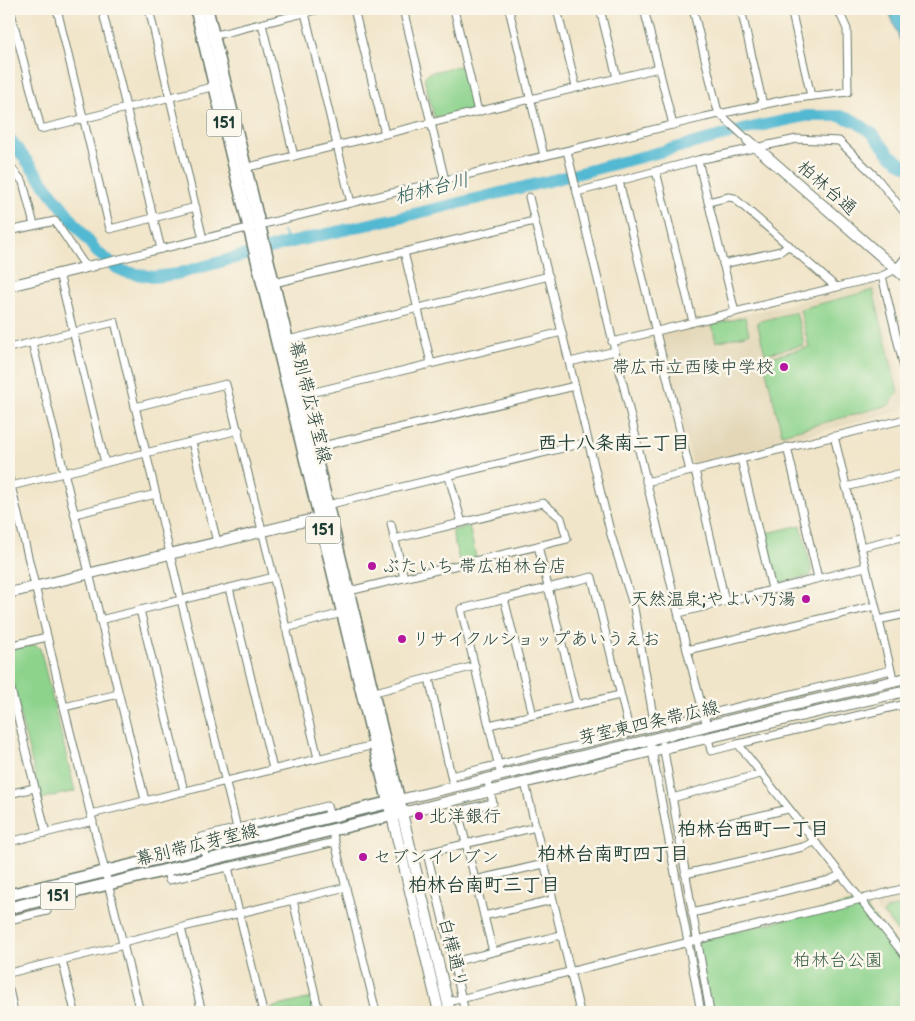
<svg xmlns="http://www.w3.org/2000/svg" width="915" height="1021" font-family="'Balsamiq Sans','Klee One',sans-serif">
	<style>
		.built { fill: #e3d7b7 }
		.green { fill: #8dd38c; stroke: #568860 }
		.water { fill: #53b9d2; stroke: #397b83 }
		.lines { fill: none; stroke-linecap: round; stroke-linejoin: round }
		.stream { stroke: #53b9d2; stroke-width: 2 }
		.river { stroke: #53b9d2; stroke-width: 12 }
		.street-casing { stroke: #687868; stroke-width: 9 }
		.secondary-casing { stroke: #687868; stroke-width: 12 }
		.primary-casing { stroke: #687868; stroke-width: 14 }
		.street { stroke: #fff; stroke-width: 7 }
		.secondary { stroke: #fff; stroke-width: 10 }
		.primary { stroke: #fff; stroke-width: 11 }
		.poi-dot { fill: #b5179e; stroke: #fbf7ec; stroke-width: 2 }
		.labels { text-anchor: middle; dominant-baseline: central; stroke-width: 5; stroke-linejoin: round; paint-order: stroke }
		.shield { fill: #fbf7ec; stroke: #61756b; stroke-width: 1 }
		.shield-label { font-size: 16px; font-weight: bold; fill: #1f3d34 }
		.street-label { font-size: 18px; fill: #1f3d34; stroke: #fbf7ec }
		.poi-label { font-size: 18px; fill: #1f3d34; stroke: #fbf7ec; text-anchor: start }
		.park-label { font-size: 18px; fill: #355b46; stroke: #fbf7ec }
		.water-label { font-size: 19px; font-style: italic; fill: #2c5c5c; stroke: #fbf7ec }
		.neighbourhood-label { font-size: 19px; font-weight: bold; fill: #1f3d34; stroke: #fbf7ec }
	</style>
	<rect width="100%" height="100%" fill="#fbf7ec"/>
	<filter id="ink" filterUnits="userSpaceOnUse"><feTurbulence type="fractalNoise" baseFrequency=".02" numOctaves="2"/><feDisplacementMap in="SourceGraphic" scale="10" xChannelSelector="R" yChannelSelector="G"/><feConvolveMatrix kernelMatrix="1 2 1 2 8 2 1 2 1" color-interpolation-filters="sRGB"/></filter>
	<filter id="wash" filterUnits="userSpaceOnUse"><feTurbulence type="fractalNoise" baseFrequency=".0096" numOctaves="4" result="noise"/><feDisplacementMap in="SourceGraphic" scale="20" xChannelSelector="R" yChannelSelector="G"/><feGaussianBlur stdDeviation="1.12" result="paint"/><feColorMatrix in="noise" values="0 0 0 0 0 0 0 0 0 0 0 0 0 0 0 0 0 1.4 0 .05"/><feComposite in="paint" operator="in"/></filter>
	<g filter="url(#wash)">
		<rect width="100%" height="100%" fill="#f1e5c9"/>
		<g class="built">
			<path d="M 878,283 L 906,401 L 902,410 L 692,465 L 661,334 Z"/>
			<path d="M 906,897 L 906,946 L 876,909 L 878,904 Z"/>
		</g>
		<g class="green">
			<path d="M 459,66 L 465,68 L 474,105 L 471,110 L 438,118 L 434,116 L 424,78 L 428,73 Z"/>
			<path d="M 873,290 L 898,392 L 889,405 L 782,434 L 763,359 L 809,347 L 800,309 Z"/>
			<path d="M 796,312 L 804,345 L 765,354 L 757,322 Z"/>
			<path d="M 745,317 L 749,334 L 716,342 L 712,325 Z"/>
			<path d="M 801,525 L 812,572 L 810,576 L 779,583 L 774,580 L 763,534 Z"/>
			<path d="M 469,526 L 476,557 L 459,561 L 452,531 Z"/>
			<path d="M 35,645 L 40,648 L 75,791 L 41,799 L 9,672 L 9,650 Z"/>
			<path d="M 861,901 L 906,957 L 906,1012 L 710,1012 L 697,941 Z"/>
			<path d="M 906,905 L 906,940 L 905,941 L 883,913 L 888,909 Z"/>
			<path d="M 311,998 L 315,1012 L 267,1012 L 270,1008 Z"/>
		</g>
		<path class="water" d="M 888,9 L 906,9 L 906,56 Z"/>
		<g class="lines">
			<path class="stream" d="M 283,231 L 288,243"/>
			<path class="river" d="M 9,138 L 97,252 L 117,268 L 126,272 L 153,277 L 177,274 L 288,243 L 422,212 L 557,179 L 755,127 L 806,116 L 840,116 L 855,121 L 873,134 L 890,155 L 906,166"/>
		</g>
	</g>
	<g filter="url(#ink)">
		<g class="lines">
			<g class="street-casing">
				<g id="street">
					<path d="M 10,9 L 41,129 L 216,86"/>
					<path d="M 57,9 L 110,229 L 196,207"/>
					<path d="M 102,9 L 161,249"/>
					<path d="M 149,9 L 203,239"/>
					<path d="M 304,9 L 351,203"/>
					<path d="M 354,9 L 385,134"/>
					<path d="M 403,9 L 445,180"/>
					<path d="M 454,9 L 478,112"/>
					<path d="M 509,9 L 544,156"/>
					<path d="M 557,9 L 576,87"/>
					<path d="M 600,9 L 617,78"/>
					<path d="M 644,9 L 673,125"/>
					<path d="M 693,9 L 717,108 L 720,114 L 748,140"/>
					<path d="M 741,9 L 763,105"/>
					<path d="M 791,9 L 811,96"/>
					<path d="M 262,24 L 294,156"/>
					<path d="M 212,36 L 320,9"/>
					<path d="M 567,151 L 687,650 L 707,726"/>
					<path d="M 698,160 L 735,312"/>
					<path d="M 9,165 L 23,182 L 34,225"/>
					<path d="M 244,168 L 659,68"/>
					<path d="M 656,171 L 693,322"/>
					<path d="M 619,181 L 690,471"/>
					<path d="M 577,192 L 698,160 L 797,139 L 839,141 L 876,177 L 906,214"/>
					<path d="M 529,197 L 611,535 L 634,608 L 655,727"/>
					<path d="M 708,202 L 729,197 L 734,198 L 836,287"/>
					<path d="M 9,231 L 55,221 L 86,267"/>
					<path d="M 404,252 L 431,363"/>
					<path d="M 723,264 L 781,251 L 789,245"/>
					<path d="M 95,265 L 705,117 L 789,99 L 848,92 L 847,29 L 838,9"/>
					<path d="M 59,273 L 105,463"/>
					<path d="M 882,276 L 906,376"/>
					<path d="M 274,283 L 534,221"/>
					<path d="M 284,341 L 549,276"/>
					<path d="M 32,342 L 145,800"/>
					<path d="M 612,342 L 882,276 L 896,269 L 906,257"/>
					<path d="M 9,348 L 115,322 L 181,600 L 237,828"/>
					<path d="M 570,362 L 615,351"/>
					<path d="M 298,396 L 562,332"/>
					<path d="M 135,407 L 226,384 L 318,758"/>
					<path d="M 834,436 L 892,674"/>
					<path d="M 192,442 L 217,542"/>
					<path d="M 787,447 L 818,578"/>
					<path d="M 310,449 L 575,386"/>
					<path d="M 741,459 L 772,589"/>
					<path d="M 695,470 L 725,601"/>
					<path d="M 9,477 L 64,707 L 140,1012"/>
					<path d="M 449,477 L 462,523"/>
					<path d="M 646,482 L 906,419"/>
					<path d="M 11,486 L 239,430"/>
					<path d="M 846,487 L 906,472"/>
					<path d="M 327,505 L 588,442"/>
					<path d="M 75,514 L 156,494"/>
					<path d="M 391,524 L 404,578"/>
					<path d="M 538,546 L 577,705"/>
					<path d="M 861,547 L 906,536"/>
					<path d="M 229,588 L 273,769"/>
					<path d="M 345,592 L 567,539 L 561,518 L 543,503 L 394,539"/>
					<path d="M 504,598 L 533,715"/>
					<path d="M 140,610 L 184,791"/>
					<path d="M 679,613 L 865,567"/>
					<path d="M 100,620 L 274,577"/>
					<path d="M 878,620 L 906,614"/>
					<path d="M 286,628 L 346,612"/>
					<path d="M 9,646 L 47,637"/>
					<path d="M 687,650 L 875,606"/>
					<path d="M 429,678 L 452,780"/>
					<path d="M 9,681 L 46,833"/>
					<path d="M 371,693 L 475,666"/>
					<path d="M 64,707 L 118,694"/>
					<path d="M 489,725 L 620,695"/>
					<path d="M 708,738 L 711,751 L 738,744 L 906,957"/>
					<path d="M 650,740 L 701,1012"/>
					<path d="M 738,744 L 906,704"/>
					<path d="M 663,745 L 710,1012"/>
					<path d="M 451,776 L 891,670"/>
					<path d="M 501,776 L 461,609 L 592,577 L 630,733"/>
					<path d="M 487,779 L 493,803 L 458,811 L 493,952"/>
					<path d="M 525,783 L 580,1012"/>
					<path d="M 9,794 L 34,788"/>
					<path d="M 672,798 L 760,774"/>
					<path d="M 91,814 L 374,745"/>
					<path d="M 332,830 L 376,1012"/>
					<path d="M 678,835 L 788,809"/>
					<path d="M 9,842 L 93,821"/>
					<path d="M 207,861 L 202,837 L 327,806 L 330,817"/>
					<path d="M 228,867 L 335,842"/>
					<path d="M 167,870 L 169,880 L 228,867 L 263,1012"/>
					<path d="M 685,874 L 803,847 L 814,842"/>
					<path d="M 475,880 L 544,864"/>
					<path d="M 293,900 L 319,1012"/>
					<path d="M 692,913 L 830,880 L 840,875"/>
					<path d="M 484,916 L 552,900"/>
					<path d="M 9,920 L 47,911 L 45,899"/>
					<path d="M 181,928 L 202,1012"/>
					<path d="M 123,942 L 346,887"/>
					<path d="M 62,960 L 75,1012"/>
					<path d="M 453,962 L 561,935"/>
					<path d="M 9,973 L 124,945"/>
					<path d="M 9,989 L 14,1012"/>
					<path d="M 448,1002 L 906,888"/>
					<path d="M 465,1012 L 427,853 L 536,827"/>
				</g>
			</g>
			<g class="secondary-casing">
				<g id="secondary">
					<path d="M 748,140 L 906,278"/>
					<path d="M 9,286 L 95,265"/>
					<path d="M 9,593 L 326,516"/>
					<path d="M 399,800 L 906,678"/>
					<path d="M 392,816 L 439,1012"/>
					<path d="M 450,1012 L 402,813 L 652,751 L 906,691"/>
				</g>
			</g>
			<g class="primary-casing">
				<g id="primary">
					<path d="M 196,9 L 392,816"/>
					<path d="M 9,895 L 395,801"/>
					<path d="M 9,908 L 402,813 L 207,9"/>
				</g>
			</g>
			<use href="#street" class="street"/>
			<use href="#secondary" class="secondary"/>
			<use href="#primary" class="primary"/>
		</g>
	</g>
	<g class="poi-dot">
		<circle cx="784" cy="367" r="5"/>
		<circle cx="372" cy="566" r="5"/>
		<circle cx="806" cy="599" r="5"/>
		<circle cx="402" cy="639" r="5"/>
		<circle cx="419" cy="816" r="5"/>
		<circle cx="363" cy="857" r="5"/>
	</g>
	<g class="labels">
		<g class="shield">
			<rect x="206.5" y="109.5" width="35" height="27" rx="4"/>
			<rect x="305.5" y="516.5" width="35" height="27" rx="4"/>
			<rect x="40.5" y="882.5" width="35" height="27" rx="4"/>
		</g>
		<g class="shield-label">
			<text x="224" y="123">151</text>
			<text x="323" y="530">151</text>
			<text x="58" y="896">151</text>
		</g>
		<g class="street-label">
			<text transform="translate(827 188) rotate(41)">柏林台通</text>
			<text transform="translate(310 402) rotate(76)">幕別帯広芽室線</text>
			<text transform="translate(649 723) rotate(-13)">芽室東四条帯広線</text>
			<text transform="translate(197 845) rotate(-14)">幕別帯広芽室線</text>
			<text transform="translate(453 953) rotate(76)">白樺通り</text>
		</g>
		<g class="poi-label">
			<text x="774" y="367" text-anchor="end">帯広市立西陵中学校</text>
			<text x="382" y="566">ぶたいち 帯広柏林台店</text>
			<text x="796" y="599" text-anchor="end">天然温泉;やよい乃湯</text>
			<text x="412" y="639">リサイクルショップあいうえお</text>
			<text x="429" y="816">北洋銀行</text>
			<text x="373" y="857">セブンイレブン</text>
		</g>
		<g class="park-label">
			<text x="838" y="960">柏林台公園</text>
		</g>
		<g class="water-label">
			<text transform="translate(432 189) rotate(-14)">柏林台川</text>
		</g>
		<g class="neighbourhood-label">
			<text x="614" y="443">西十八条南二丁目</text>
			<text x="753" y="829">柏林台西町一丁目</text>
			<text x="613" y="854">柏林台南町四丁目</text>
			<text x="484" y="885">柏林台南町三丁目</text>
		</g>
	</g>
	<rect width="915" height="1021" fill="none" stroke="#fbf7ec" stroke-width="30"/>
</svg>
